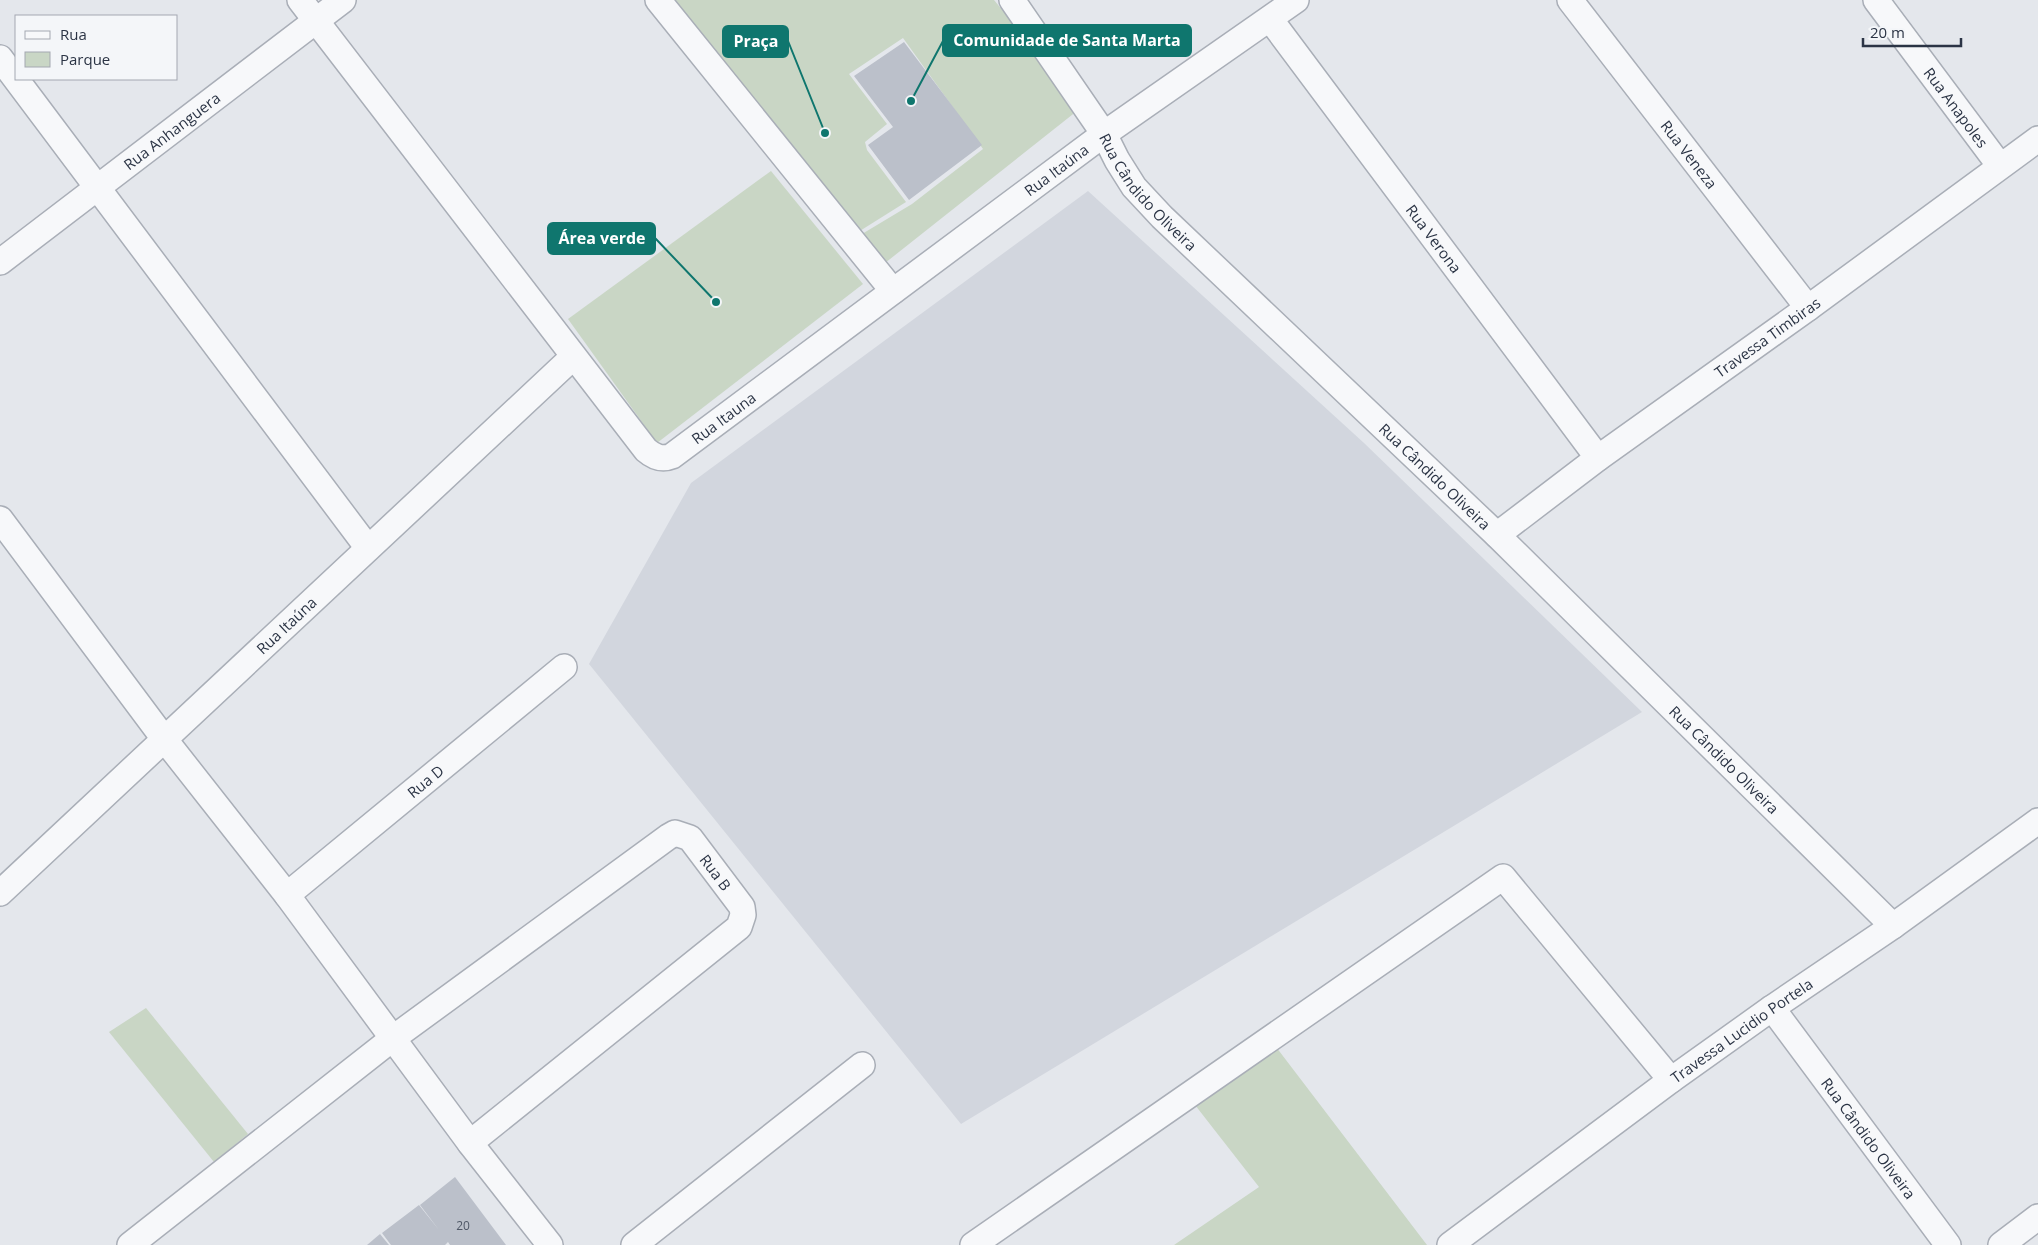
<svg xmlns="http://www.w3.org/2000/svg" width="2038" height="1245" font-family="'Open Sans',sans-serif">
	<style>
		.built { fill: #d2d6de }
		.green { fill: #c9d6c5 }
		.building { fill: #bbc0ca }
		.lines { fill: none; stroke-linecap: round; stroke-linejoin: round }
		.street-casing { stroke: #a9aeb7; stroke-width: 28 }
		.street { stroke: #f7f8fa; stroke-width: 25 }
		.labels { text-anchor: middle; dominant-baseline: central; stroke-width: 5; stroke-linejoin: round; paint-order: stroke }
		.number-label { font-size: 12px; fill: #4f5766 }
		.street-label { font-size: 15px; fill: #2b3445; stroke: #f4f6f9 }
		.leader { fill: none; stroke: #0f766e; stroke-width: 2 }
		.callout-dot { fill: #0f766e; stroke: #f4f6f9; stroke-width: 2 }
		.callout { fill: #0f766e; stroke: #0f766e; stroke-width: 2 }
		.callout-label { font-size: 16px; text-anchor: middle; font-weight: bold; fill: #fff }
	</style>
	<rect width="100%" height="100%" fill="#e4e7ec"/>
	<path class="built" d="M 1088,191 L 1364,443 L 1642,712 L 961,1124 L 589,664 L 691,483 Z"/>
	<g class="green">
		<path d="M 669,0 L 994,0 L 1082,107 L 880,267 L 857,237 L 912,204 L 983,149 L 903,38 L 849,74 L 887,124 L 865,142 L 867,150 L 906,202 L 855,234 Z"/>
		<path d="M 771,171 L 863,284 L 657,443 L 568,319 Z"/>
		<path d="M 146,1008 L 248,1134 L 214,1162 L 109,1032 Z"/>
		<path d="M 1270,1039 L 1427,1245 L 1174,1245 L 1259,1187 L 1188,1096 Z"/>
	</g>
	<g class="building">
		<path d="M 904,42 L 982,145 L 909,200 L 868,145 L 893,127 L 854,76 Z"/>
		<path d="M 455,1177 L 506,1245 L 450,1245 L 448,1242 L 445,1245 L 391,1245 L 382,1233 L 419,1205 L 439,1230 L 420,1205 Z"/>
		<path d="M 380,1234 L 389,1245 L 367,1245 Z"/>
	</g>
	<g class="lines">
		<g class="street-casing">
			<g id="street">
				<path id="s1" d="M 300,0 L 646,450 C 654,457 662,460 672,456 L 1104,134 L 1296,0"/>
				<path d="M 658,0 L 893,291"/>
				<path id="s2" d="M 1012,0 L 1104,134 L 1117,160 L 1134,187 L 1162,217 L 1497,535 L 1893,926"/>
				<path id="s3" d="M 1570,0 L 1808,308"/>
				<path id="s4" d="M 1876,0 L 2000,166"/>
				<path id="s5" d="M 1270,19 L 1598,458"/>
				<path d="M 0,58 L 368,548"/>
				<path id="s6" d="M 0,262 L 343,0"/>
				<path d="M 0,519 L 165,740 L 287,895 L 470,1143 L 550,1245"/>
				<path id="s7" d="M 1497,535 L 1598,458 L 1808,308 L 2038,139"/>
				<path id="s8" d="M 0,893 L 573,357"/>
				<path id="s9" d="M 287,895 L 564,667"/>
				<path id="s10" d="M 1772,1008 L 1948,1245"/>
				<path id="s11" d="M 130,1245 L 392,1039 L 668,837 L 675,833 L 690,838 L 742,907 L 743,915 L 739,927 L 470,1143"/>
				<path d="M 634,1245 L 862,1065"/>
				<path d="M 973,1245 L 1503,877 L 1671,1080"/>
				<path id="s12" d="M 1450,1245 L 1671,1080 L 1772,1008 L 1893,926 L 2038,821"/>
				<path d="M 2001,1245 L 2038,1217"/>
			</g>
		</g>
		<use href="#street" class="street"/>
	</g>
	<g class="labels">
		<g class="number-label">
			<text x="463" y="1225">20</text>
		</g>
		<g class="street-label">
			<text stroke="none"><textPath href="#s4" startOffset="134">Rua Anapoles</textPath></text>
			<text stroke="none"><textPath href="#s6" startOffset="216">Rua Anhanguera</textPath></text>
			<text stroke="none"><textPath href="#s3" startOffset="195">Rua Veneza</textPath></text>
			<text stroke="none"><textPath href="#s1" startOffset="1075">Rua Itaúna</textPath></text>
			<text stroke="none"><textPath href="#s2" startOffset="236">Rua Cândido Oliveira</textPath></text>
			<text stroke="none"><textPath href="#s5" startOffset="274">Rua Verona</textPath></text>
			<text stroke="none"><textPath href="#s7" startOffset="335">Travessa Timbiras</textPath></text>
			<text stroke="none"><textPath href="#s1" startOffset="660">Rua Itauna</textPath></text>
			<text stroke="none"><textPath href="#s2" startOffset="641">Rua Cândido Oliveira</textPath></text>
			<text stroke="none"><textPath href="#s8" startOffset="392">Rua Itaúna</textPath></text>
			<text stroke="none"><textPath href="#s2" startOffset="1046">Rua Cândido Oliveira</textPath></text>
			<text stroke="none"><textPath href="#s9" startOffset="179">Rua D</textPath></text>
			<text stroke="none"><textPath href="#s11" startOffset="742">Rua B</textPath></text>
			<text stroke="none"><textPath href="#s12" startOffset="362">Travessa Lucidio Portela</textPath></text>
			<text stroke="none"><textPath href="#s10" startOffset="162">Rua Cândido Oliveira</textPath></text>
		</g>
	</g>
	<path class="leader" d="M911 101L943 41M825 133L788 41M716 302L655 238"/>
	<g class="callout-dot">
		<circle cx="911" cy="101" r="5"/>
		<circle cx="825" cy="133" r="5"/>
		<circle cx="716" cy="302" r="5"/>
	</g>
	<g class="callout">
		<rect x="943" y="25" width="248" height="31" rx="5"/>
		<rect x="723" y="26" width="65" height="31" rx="5"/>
		<rect x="548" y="223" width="107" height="31" rx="5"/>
	</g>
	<g class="callout-label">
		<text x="1067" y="46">Comunidade de Santa Marta</text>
		<text x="756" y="47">Praça</text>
		<text x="602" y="244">Área verde</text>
	</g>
	<rect x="15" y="15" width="162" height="65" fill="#f4f6f9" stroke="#a4a8b1"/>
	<rect x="25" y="31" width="25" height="8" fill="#f7f8fa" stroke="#a4a8b1"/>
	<text x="60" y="40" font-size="15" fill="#2b3445">Rua</text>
	<rect x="25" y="52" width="25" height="15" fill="#c9d6c5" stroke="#a4a8b1"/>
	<text x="60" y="65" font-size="15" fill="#2b3445">Parque</text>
	<path d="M1863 38v8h98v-8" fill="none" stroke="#2b3445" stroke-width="2.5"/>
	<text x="1870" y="38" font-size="15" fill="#2b3445" stroke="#f4f6f9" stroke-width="4" paint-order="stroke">20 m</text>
</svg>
